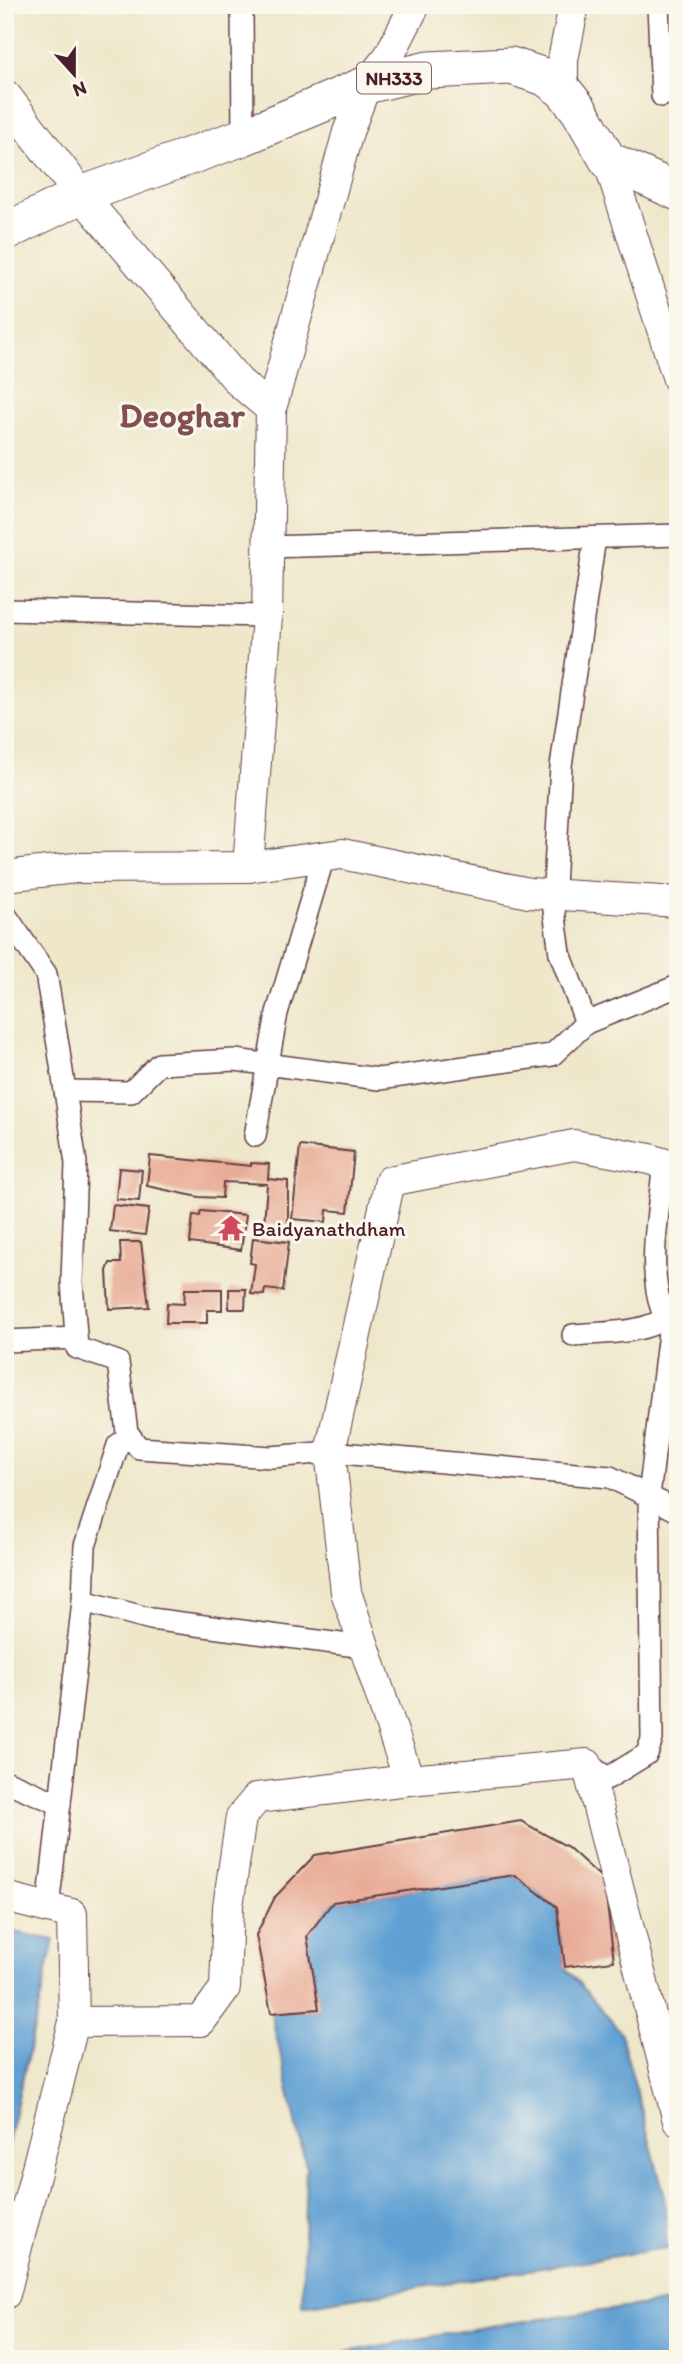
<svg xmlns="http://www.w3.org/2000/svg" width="683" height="2364" font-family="Itim,sans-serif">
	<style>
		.water { fill: #60a0d3; stroke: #55607f; stroke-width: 2 }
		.building { fill: #e8ac96 }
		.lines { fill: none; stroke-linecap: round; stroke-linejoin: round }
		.street-casing { stroke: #633d43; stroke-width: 24 }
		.secondary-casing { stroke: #633d43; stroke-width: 32 }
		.primary-casing { stroke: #633d43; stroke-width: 34 }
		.highway-casing { stroke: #633d43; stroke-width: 39 }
		.street { stroke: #fff; stroke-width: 21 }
		.secondary { stroke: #fff; stroke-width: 30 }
		.primary { stroke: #fff; stroke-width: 32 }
		.highway { stroke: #fff; stroke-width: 37 }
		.labels { text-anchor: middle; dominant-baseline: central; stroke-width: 6; stroke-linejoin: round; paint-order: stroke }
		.shield { fill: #fbf7ec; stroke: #7f6065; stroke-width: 2 }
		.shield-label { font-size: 19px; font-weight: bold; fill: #4a1f2b }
		.poi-label { font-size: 21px; fill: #4a1f2b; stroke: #fbf7ec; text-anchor: start }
		.town-label { font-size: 35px; font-weight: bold; fill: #815050; stroke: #fbf7ec }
	</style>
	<rect width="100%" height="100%" fill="#fbf7ec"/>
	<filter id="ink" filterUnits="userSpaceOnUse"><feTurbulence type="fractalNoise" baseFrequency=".0143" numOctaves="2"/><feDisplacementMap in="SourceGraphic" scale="14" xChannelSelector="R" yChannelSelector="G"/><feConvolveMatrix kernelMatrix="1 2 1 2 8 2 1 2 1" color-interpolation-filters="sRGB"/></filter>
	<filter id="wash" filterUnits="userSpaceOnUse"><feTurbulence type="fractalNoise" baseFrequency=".00686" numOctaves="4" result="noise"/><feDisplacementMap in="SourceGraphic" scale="28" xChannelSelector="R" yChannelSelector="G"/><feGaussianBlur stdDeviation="1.57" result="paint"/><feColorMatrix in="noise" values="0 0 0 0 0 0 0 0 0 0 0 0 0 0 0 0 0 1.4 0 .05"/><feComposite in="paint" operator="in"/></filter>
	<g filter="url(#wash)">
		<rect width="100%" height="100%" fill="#eee7ca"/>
		<g class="water">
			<path d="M 515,1875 L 557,1907 L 565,1967 L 620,2031 L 664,2193 L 667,2248 L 302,2306 L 306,2166 L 271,2013 L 319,2009 L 307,1936 L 333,1902 Z"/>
			<path d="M 5,1930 L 54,1940 L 5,2156 Z"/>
			<path d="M 678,2301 L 678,2359 L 340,2359 L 340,2353 L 495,2325 Z"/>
		</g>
		<g id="blocks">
			<g class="building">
				<path d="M 300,1146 L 354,1152 L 348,1212 L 327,1210 L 326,1222 L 292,1219 Z"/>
				<path d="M 150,1156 L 251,1166 L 251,1163 L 269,1164 L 268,1179 L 288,1181 L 288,1226 L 264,1224 L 267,1184 L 223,1182 L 222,1198 L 199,1197 L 147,1186 Z"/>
				<path d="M 119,1168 L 142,1170 L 139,1201 L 116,1199 Z"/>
				<path d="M 113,1205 L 149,1209 L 145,1235 L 110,1231 Z"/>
				<path d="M 201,1211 L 246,1215 L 241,1250 L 190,1243 L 193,1215 L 200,1216 Z"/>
				<path d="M 253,1238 L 289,1242 L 283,1291 L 265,1289 L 264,1295 L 251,1294 L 255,1264 L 250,1263 Z"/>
				<path d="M 120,1242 L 141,1242 L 149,1307 L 109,1309 L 107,1271 L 110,1263 L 121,1263 Z"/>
				<path d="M 185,1289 L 222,1289 L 222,1310 L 207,1310 L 207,1323 L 166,1323 L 167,1303 L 184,1304 Z"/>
				<path d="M 229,1289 L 246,1289 L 245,1309 L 229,1309 Z"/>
				<path d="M 521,1821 L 568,1847 L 604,1880 L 614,1961 L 565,1967 L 557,1907 L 515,1875 L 333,1902 L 307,1936 L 319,2009 L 271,2013 L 256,1935 L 275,1897 L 315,1855 Z"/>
			</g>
		</g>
	</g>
	<g filter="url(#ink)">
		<use href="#blocks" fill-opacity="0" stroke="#633d43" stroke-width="2"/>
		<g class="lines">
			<g class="street-casing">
				<g id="street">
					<path d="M 242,5 L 243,137"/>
					<path d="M 658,5 L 662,96"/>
					<path d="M 267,547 L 678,535"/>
					<path d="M 5,610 L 267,616"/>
					<path d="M 5,914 L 46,974 L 58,1045 L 76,1163 L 72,1282 L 77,1348 L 118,1362 L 127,1432 L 139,1448 L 271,1457 L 330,1452 L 610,1477 L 678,1511"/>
					<path d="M 586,1023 L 560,953 L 553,903 L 561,766 L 595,538"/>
					<path d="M 65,1091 L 131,1092 L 159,1064 L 235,1060 L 379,1079 L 552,1055 L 586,1023 L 678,986"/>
					<path d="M 255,1136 L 277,1013 L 324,856"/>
					<path d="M 573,1335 C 604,1332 654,1335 676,1309"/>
					<path d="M 5,1341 L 76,1338"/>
					<path d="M 83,1601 L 151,1619 L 364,1647"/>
					<path d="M 587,1764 L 608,1778 L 647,1754 L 652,1739 L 649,1496 L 671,1316 L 663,1313 C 646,1268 659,1210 664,1164"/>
					<path d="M 5,1781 L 60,1804"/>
					<path d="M 48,1908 L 83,1601 L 85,1546 L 118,1445 L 130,1436"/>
				</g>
			</g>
			<g class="secondary-casing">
				<g id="secondary">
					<path d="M 563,90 L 563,60 L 574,5"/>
					<path d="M 608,160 L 678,379"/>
					<path d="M 81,195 L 239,382 L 271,409"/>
					<path d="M 248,867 L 267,616 L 271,409 L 348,132 L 366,85 L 389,56 L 415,5"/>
					<path d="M 5,876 L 75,868 L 248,867 L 342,854 L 529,893 L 678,902"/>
					<path d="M 409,1780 L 346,1592 L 330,1452 L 390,1181 L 574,1145 L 650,1159 L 678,1168"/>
					<path d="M 5,1897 L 72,1914 L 74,2022 L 5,2294"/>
					<path d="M 74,2022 L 201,2021 L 225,1988 L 228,1906 L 241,1817 L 257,1798 L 409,1780 L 587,1764 L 678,2121"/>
				</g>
			</g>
			<g class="primary-casing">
				<path id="primary" d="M 5,96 L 81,195"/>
			</g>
			<g class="highway-casing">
				<path id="highway" d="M 5,232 L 81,195 L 243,137 L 366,85 L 428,70 L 511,66 L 545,77 L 563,90 L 579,110 L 608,160 L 678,192"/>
			</g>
			<use href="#street" class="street"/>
			<use href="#secondary" class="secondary"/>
			<use href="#primary" class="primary"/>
			<use href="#highway" class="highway"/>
		</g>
	</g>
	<defs>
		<g id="temple-bare" transform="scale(2.1)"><path d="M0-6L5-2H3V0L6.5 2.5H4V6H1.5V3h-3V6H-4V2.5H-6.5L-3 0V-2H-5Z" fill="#d1495b" stroke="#fbf7ec" stroke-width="2.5" paint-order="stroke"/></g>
	</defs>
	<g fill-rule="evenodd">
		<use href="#temple-bare" x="231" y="1228"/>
	</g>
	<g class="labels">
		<rect class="shield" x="357" y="62.5" width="74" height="31" rx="5"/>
		<g class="shield-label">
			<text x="394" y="78">NH333</text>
		</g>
		<g class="poi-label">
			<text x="252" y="1228">Baidyanathdham</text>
		</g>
		<g class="town-label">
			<text x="182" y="415">Deoghar</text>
		</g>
	</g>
	<rect width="683" height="2364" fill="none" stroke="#fbf7ec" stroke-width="28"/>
	<g transform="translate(74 74) rotate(159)" stroke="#fbf7ec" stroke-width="5" paint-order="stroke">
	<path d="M0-5L12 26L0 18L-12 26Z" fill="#4a1f2b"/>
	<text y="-10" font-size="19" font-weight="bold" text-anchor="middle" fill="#4a1f2b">N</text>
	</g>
</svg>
